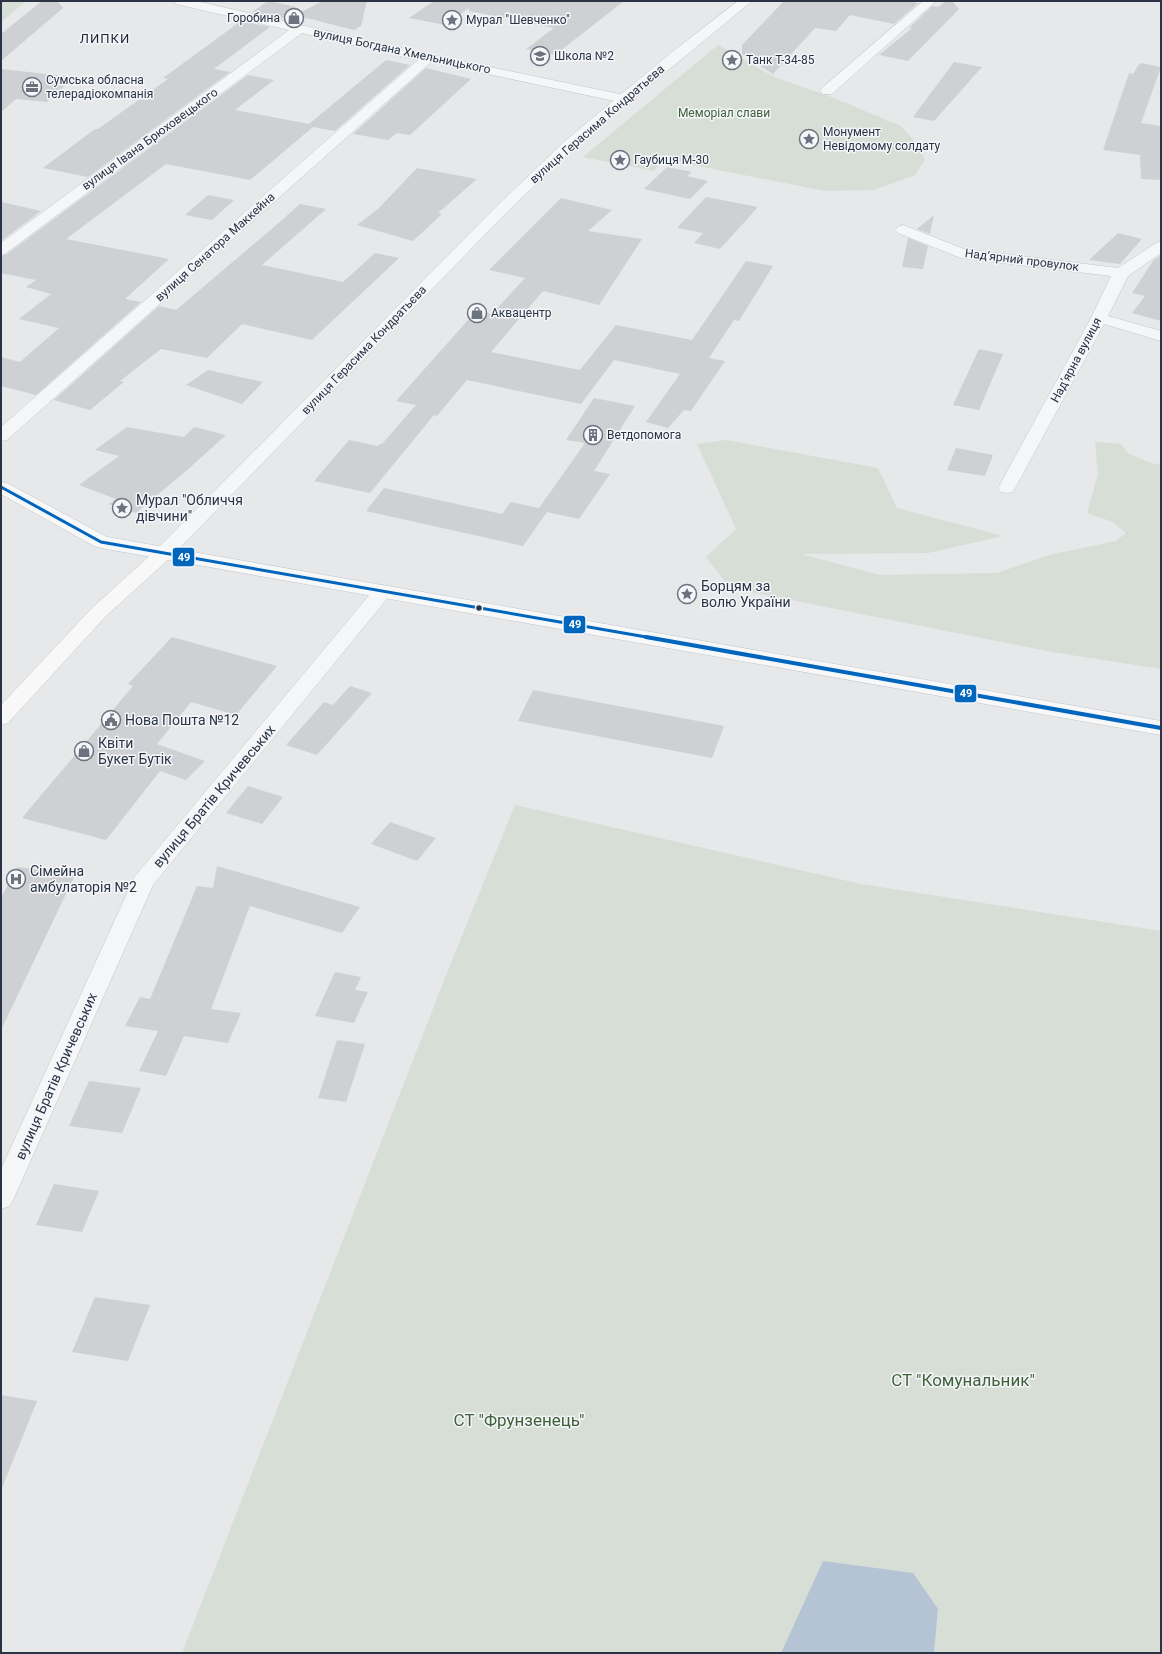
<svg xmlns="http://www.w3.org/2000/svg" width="1162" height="1654" font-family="Roboto,sans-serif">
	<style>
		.green { fill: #d6ded6 }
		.water { fill: #b4c4d5 }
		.building { fill: #ced0d3 }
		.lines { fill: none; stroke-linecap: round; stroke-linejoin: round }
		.minor-casing { stroke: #c4c6c8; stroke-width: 1 }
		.tertiary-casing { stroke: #c4c6c8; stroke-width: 1 }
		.secondary-casing { stroke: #c4c6c8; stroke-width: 1 }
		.primary-casing { stroke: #c2c5c8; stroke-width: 1 }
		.minor { fill: #f5f6f7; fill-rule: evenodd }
		.tertiary { fill: #f5f6f7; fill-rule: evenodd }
		.secondary { fill: #f8f8f8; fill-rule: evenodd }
		.primary { fill: #f8f8f8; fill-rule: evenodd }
		.bus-1-far1-casing { stroke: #f4f6f9; stroke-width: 5.5 }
		.bus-1-casing { stroke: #f4f6f9; stroke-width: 7 }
		.bus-1-far1 { stroke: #0065bd; stroke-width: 3 }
		.bus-1 { stroke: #0065bd; stroke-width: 4 }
		.bus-dot { fill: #2b3445; stroke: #f4f6f9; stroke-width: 1.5 }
		.labels { text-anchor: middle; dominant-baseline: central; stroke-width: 3; stroke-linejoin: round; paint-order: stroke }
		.far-poi-label { font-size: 12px; fill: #2b3445; stroke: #f4f6f9; text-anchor: start }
		.far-street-label { font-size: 12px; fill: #2b3445; stroke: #f4f6f9 }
		.far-park-label { font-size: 12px; fill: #3f6138; stroke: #f4f6f9 }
		.far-neighbourhood-label { font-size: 13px; letter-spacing: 1px; fill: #1d2536; stroke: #f4f6f9 }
		.poi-label { font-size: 14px; fill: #2b3445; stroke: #f4f6f9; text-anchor: start }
		.street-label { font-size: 14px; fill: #2b3445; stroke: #f4f6f9 }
		.near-park-label { font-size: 17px; fill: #3f6138; stroke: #f4f6f9 }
		.line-badge { stroke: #f4f6f9; stroke-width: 1.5 }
		.badge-label { font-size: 11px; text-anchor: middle; font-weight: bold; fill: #fff }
	</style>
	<rect width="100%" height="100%" fill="#e6e8ea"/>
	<g class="green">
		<path d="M 4,1 L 26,1 L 1,22 L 1,3 Z"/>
		<path d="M 718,45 L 774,77 L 834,98 L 901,126 L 916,143 L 925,160 L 915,175 L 874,190 L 825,191 L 663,159 L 654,171 L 583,157 Z"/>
		<path d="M 726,440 L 878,468 L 897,508 L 1003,536 L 928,553 L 801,554 L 880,575 L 997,573 L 1049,555 L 1116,541 L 1126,533 L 1113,522 L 1087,513 L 1098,474 L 1095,442 L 1121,444 L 1129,454 L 1156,465 L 1161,462 L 1161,669 L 1052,652 L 730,588 L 706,557 L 736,529 L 697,444 Z"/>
		<path d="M 515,805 L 861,884 L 1161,931 L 1161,1653 L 934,1653 L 938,1609 L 823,1561 L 781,1653 L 182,1653 L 445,978 Z"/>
	</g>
	<path class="water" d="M 823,1561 L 913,1573 L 938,1609 L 934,1653 L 781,1653 Z"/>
	<g class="building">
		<path d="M 42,1 L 57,1 L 63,8 L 1,61 L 1,34 Z"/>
		<path d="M 268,1 L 269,1 L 296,7 L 281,19 L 252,12 Z"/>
		<path d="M 323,1 L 367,1 L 361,26 L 354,30 L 295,15 Z"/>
		<path d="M 434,1 L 624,1 L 555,55 L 526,49 L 554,28 L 469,11 L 469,8 L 445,25 L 409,18 Z"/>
		<path d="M 784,1 L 907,1 L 918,3 L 894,24 L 850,15 L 836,31 L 815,28 L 773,74 L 742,54 L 742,45 Z"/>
		<path d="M 946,1 L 952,1 L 959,9 L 908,61 L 879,55 L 912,28 L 909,28 L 932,6 L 938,7 Z"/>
		<path d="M 241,21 L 270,27 L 214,69 L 230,72 L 88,177 L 43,168 L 95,129 L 98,129 L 168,79 L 163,78 Z"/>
		<path d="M 386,60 L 410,65 L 335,131 L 313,127 L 250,180 L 166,164 L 66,239 L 169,259 L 125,299 L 141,302 L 36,395 L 1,386 L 1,357 L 20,362 L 59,328 L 19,319 L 51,294 L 26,287 L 36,280 L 1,273 L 1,256 L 7,254 L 248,75 L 274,80 L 235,110 L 309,124 Z"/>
		<path d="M 954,62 L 982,67 L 934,121 L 913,117 Z"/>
		<path d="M 1140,63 L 1161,67 L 1141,123 L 1161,126 L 1161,180 L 1141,179 L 1140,155 L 1103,150 L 1129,73 L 1133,74 Z"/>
		<path d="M 426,68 L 471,79 L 410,135 L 397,133 L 388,140 L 353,134 Z"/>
		<path d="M 1,69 L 74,77 L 47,102 L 16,99 L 1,112 Z"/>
		<path d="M 667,167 L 692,172 L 687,176 L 708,181 L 690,199 L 644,189 Z"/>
		<path d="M 417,168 L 477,179 L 438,213 L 442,214 L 413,241 L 357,225 L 378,209 Z"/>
		<path d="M 208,195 L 234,200 L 212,220 L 185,215 Z"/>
		<path d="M 706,197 L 758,207 L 720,249 L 694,243 L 703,233 L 677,228 Z"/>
		<path d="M 561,198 L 612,210 L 588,231 L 642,239 L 599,305 L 543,291 L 491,352 L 580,370 L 616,325 L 692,340 L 746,261 L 773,266 L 739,321 L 734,320 L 709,358 L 725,361 L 691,411 L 684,410 L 668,428 L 646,422 L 680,374 L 614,360 L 581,404 L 467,380 L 437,416 L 434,415 L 370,493 L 314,481 L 349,440 L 378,446 L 380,444 L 382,444 L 416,405 L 396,401 L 476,311 L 492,314 L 525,278 L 489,270 Z"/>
		<path d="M 1,202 L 41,211 L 1,241 Z"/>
		<path d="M 300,204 L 326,209 L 262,265 L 343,282 L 375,253 L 399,258 L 312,340 L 242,324 L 207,358 L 161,349 L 120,381 L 124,382 L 90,410 L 54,400 L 159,306 L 176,310 L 274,227 Z"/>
		<path d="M 934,215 L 930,234 L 917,229 Z"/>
		<path d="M 1118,233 L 1142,239 L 1120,264 L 1089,260 Z"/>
		<path d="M 908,238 L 928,246 L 923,269 L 902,267 Z"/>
		<path d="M 1161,255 L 1161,321 L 1132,313 L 1145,296 L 1132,293 L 1153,261 Z"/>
		<path d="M 979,349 L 1003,354 L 979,410 L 953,405 Z"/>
		<path d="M 208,370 L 263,382 L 242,404 L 186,385 Z"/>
		<path d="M 594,398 L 635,406 L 594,471 L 610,474 L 579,519 L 547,512 L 523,546 L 366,511 L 384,488 L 502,514 L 511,502 L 539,508 L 585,443 L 566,440 Z"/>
		<path d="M 127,427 L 184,437 L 194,427 L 226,435 L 186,471 L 136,513 L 109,504 L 116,499 L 79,485 L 119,456 L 95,450 Z"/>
		<path d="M 956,448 L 993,455 L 985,476 L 947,470 Z"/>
		<path d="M 172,637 L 277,666 L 236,715 L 191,702 L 157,744 L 205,761 L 186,780 L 160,771 L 106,840 L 22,818 L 133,686 L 128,684 Z"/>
		<path d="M 350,686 L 372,693 L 317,755 L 286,745 L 324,702 L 333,705 Z"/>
		<path d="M 533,690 L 724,726 L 712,758 L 518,721 Z"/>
		<path d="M 248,786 L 283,797 L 262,824 L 226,813 Z"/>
		<path d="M 390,822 L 436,838 L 417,861 L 371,844 Z"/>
		<path d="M 217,866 L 360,907 L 342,933 L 250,906 L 211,1009 L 241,1013 L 228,1043 L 184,1036 L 166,1076 L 139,1071 L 158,1031 L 125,1026 L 140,997 L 150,999 L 197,886 L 213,888 Z"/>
		<path d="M 17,867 L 76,873 L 1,1030 L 1,898 Z"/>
		<path d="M 335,972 L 361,977 L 355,990 L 368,992 L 354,1023 L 315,1016 Z"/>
		<path d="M 337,1040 L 365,1044 L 346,1102 L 318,1098 Z"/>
		<path d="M 89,1081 L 141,1088 L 122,1133 L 69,1126 Z"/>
		<path d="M 54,1184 L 99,1191 L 82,1232 L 36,1225 Z"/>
		<path d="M 95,1297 L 150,1305 L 128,1361 L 72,1352 Z"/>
		<path d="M 1,1395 L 37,1401 L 2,1488 L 1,1488 Z"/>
	</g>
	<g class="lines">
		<g class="minor-casing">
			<g id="minor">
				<path d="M 174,1 L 196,1 L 428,54 L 624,95 L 629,96 L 631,99 L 629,102 L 624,103 L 431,62 L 7,440 L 1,441 L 1,427 L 418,60 L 302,33 L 6,253 L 1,255 L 1,243 L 289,30 L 176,4 Z"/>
				<path d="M 923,1 L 936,1 L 832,94 L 822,94 L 820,91 L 822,88 Z"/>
				<path d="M 903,225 L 964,249 L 1118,268 L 1156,243 L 1161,241 L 1161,253 L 1128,276 L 1108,316 L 1161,331 L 1161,341 L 1104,324 L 1013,492 L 1007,493 L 1001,492 L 998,488 L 1091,318 L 1111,276 L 961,258 L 898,233 L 895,230 L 898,227 Z"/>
				<path d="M 383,585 L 390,587 L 393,591 L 390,595 L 153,885 L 14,1198 L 10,1206 L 1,1209 L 1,1169 L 135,876 L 376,587 Z"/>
			</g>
		</g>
		<g class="tertiary-casing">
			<path id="tertiary" d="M 738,1 L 752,1 L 575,147 L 508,211 L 170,558 L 163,560 L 156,558 L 154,554 L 156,550 L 498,205 L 565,141 L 672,52 Z"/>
		</g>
		<g class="secondary-casing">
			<path id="secondary" d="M 163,548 L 170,550 L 172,554 L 170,558 L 106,616 L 8,723 L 1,725 L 1,705 L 92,608 L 156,550 Z"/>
		</g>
		<g class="primary-casing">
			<path id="primary" d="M 1,482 L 7,483 L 107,537 L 1161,721 L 1161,735 L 101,548 L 94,546 L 1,494 Z"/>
		</g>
		<use href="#minor" class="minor"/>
		<use href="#tertiary" class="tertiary"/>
		<use href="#secondary" class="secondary"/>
		<use href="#primary" class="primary"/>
		<g class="bus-1-far1-casing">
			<path id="bus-1-far1" d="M 1,487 L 101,542 L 652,638"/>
		</g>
		<g class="bus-1-casing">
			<path id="bus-1" d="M 646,637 L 1161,728"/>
		</g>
		<use href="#bus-1-far1" class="bus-1-far1"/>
		<use href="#bus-1" class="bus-1"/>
	</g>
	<defs>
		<g id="shop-ring" transform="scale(1)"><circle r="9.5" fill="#f4f6f9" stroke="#6c737f" stroke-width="1.5"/><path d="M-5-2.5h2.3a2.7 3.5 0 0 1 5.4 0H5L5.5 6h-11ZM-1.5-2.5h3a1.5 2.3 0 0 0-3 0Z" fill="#6c737f"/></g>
		<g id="sight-ring" transform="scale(1)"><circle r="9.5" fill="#f4f6f9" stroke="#6c737f" stroke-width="1.5"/><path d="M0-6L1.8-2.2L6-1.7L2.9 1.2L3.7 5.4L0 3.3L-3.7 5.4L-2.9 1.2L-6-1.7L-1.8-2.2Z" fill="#6c737f"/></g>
		<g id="school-ring" transform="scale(1)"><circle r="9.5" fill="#f4f6f9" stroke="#6c737f" stroke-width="1.5"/><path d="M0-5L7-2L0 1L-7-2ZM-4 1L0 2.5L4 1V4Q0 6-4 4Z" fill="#6c737f"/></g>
		<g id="office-ring" transform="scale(1)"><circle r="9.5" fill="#f4f6f9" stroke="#6c737f" stroke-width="1.5"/><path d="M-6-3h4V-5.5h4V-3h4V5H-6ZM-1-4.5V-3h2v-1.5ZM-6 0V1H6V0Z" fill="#6c737f"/></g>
		<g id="building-ring" transform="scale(1)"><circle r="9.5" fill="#f4f6f9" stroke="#6c737f" stroke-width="1.5"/><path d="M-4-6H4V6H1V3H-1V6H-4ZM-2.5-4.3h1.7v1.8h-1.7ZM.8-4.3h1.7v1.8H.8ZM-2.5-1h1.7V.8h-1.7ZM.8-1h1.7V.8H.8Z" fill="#6c737f"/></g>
		<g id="civic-ring" transform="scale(1)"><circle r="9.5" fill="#f4f6f9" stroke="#6c737f" stroke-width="1.5"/><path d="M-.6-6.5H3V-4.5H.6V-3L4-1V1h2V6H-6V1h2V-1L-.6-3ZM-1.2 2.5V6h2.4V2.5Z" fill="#6c737f"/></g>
		<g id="hospital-ring" transform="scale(1)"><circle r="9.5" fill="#f4f6f9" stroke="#6c737f" stroke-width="1.5"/><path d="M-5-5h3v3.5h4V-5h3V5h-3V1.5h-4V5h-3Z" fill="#6c737f"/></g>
	</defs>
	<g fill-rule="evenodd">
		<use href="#shop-ring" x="294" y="18"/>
		<use href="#sight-ring" x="452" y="20"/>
		<use href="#school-ring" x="540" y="56"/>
		<use href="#sight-ring" x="732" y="60"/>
		<use href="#office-ring" x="32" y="87"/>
		<use href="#sight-ring" x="809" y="139"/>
		<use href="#sight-ring" x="620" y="160"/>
		<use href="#shop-ring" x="477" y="313"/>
		<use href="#building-ring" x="593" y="435"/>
		<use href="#sight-ring" x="122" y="508"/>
		<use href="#sight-ring" x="687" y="594"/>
		<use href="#civic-ring" x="111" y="720"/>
		<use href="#shop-ring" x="84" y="751"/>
		<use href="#hospital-ring" x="16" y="879"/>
	</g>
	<circle class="bus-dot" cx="479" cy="608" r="3.5"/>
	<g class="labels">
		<g class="far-poi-label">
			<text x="280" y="18" text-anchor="end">Горобина</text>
			<text x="466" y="20">Мурал "Шевченко"</text>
			<text x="554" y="56">Школа №2</text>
			<text x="746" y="60">Танк Т-34-85</text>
			<text x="46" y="80">Сумська обласна<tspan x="46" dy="14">телерадіокомпанія</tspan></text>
			<text x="823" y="132">Монумент<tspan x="823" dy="14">Невідомому солдату</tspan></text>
			<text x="634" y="160">Гаубиця М-30</text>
			<text x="491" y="313">Аквацентр</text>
			<text x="607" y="435">Ветдопомога</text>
		</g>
		<g class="far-street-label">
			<text transform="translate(402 51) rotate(12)">вулиця Богдана Хмельницького</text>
			<text transform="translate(597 124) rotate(-41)">вулиця Герасима Кондратьєва</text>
			<text transform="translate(150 139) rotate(-36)">вулиця Івана Брюховецького</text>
			<text transform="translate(215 247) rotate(-42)">вулиця Сенатора Маккейна</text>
			<text transform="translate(1022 260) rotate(7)">Надʼярний провулок</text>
			<text transform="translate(364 350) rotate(-46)">вулиця Герасима Кондратьєва</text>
			<text transform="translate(1076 360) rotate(-62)">Надʼярна вулиця</text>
		</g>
		<g class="far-park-label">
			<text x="724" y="113">Меморіал слави</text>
		</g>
		<g class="far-neighbourhood-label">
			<text x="105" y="38">ЛИПКИ</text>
		</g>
		<g class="poi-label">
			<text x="136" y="500">Мурал "Обличчя<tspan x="136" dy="16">дівчини"</tspan></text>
			<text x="701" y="586">Борцям за<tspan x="701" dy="16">волю України</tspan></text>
			<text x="125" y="720">Нова Пошта №12</text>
			<text x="98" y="743">Квіти<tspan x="98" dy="16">Букет Бутік</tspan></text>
			<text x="30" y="871">Сімейна<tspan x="30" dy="16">амбулаторія №2</tspan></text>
		</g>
		<g class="street-label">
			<text transform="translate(214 796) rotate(-50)">вулиця Братів Кричевських</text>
			<text transform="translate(56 1076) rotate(-66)">вулиця Братів Кричевських</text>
		</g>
		<g class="near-park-label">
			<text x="963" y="1380">СТ "Комунальник"</text>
			<text x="519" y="1420">СТ "Фрунзенець"</text>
		</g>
	</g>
	<g class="line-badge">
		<rect x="172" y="547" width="23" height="20" rx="4" fill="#0065bd"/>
		<rect x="563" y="615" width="23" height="19" rx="4" fill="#0065bd"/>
		<rect x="954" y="684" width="23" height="19" rx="4" fill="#0065bd"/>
	</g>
	<g class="badge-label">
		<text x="184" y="561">49</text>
		<text x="575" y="628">49</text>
		<text x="966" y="697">49</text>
	</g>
	<rect width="1162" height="1654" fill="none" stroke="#2b3445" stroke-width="4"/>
</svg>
